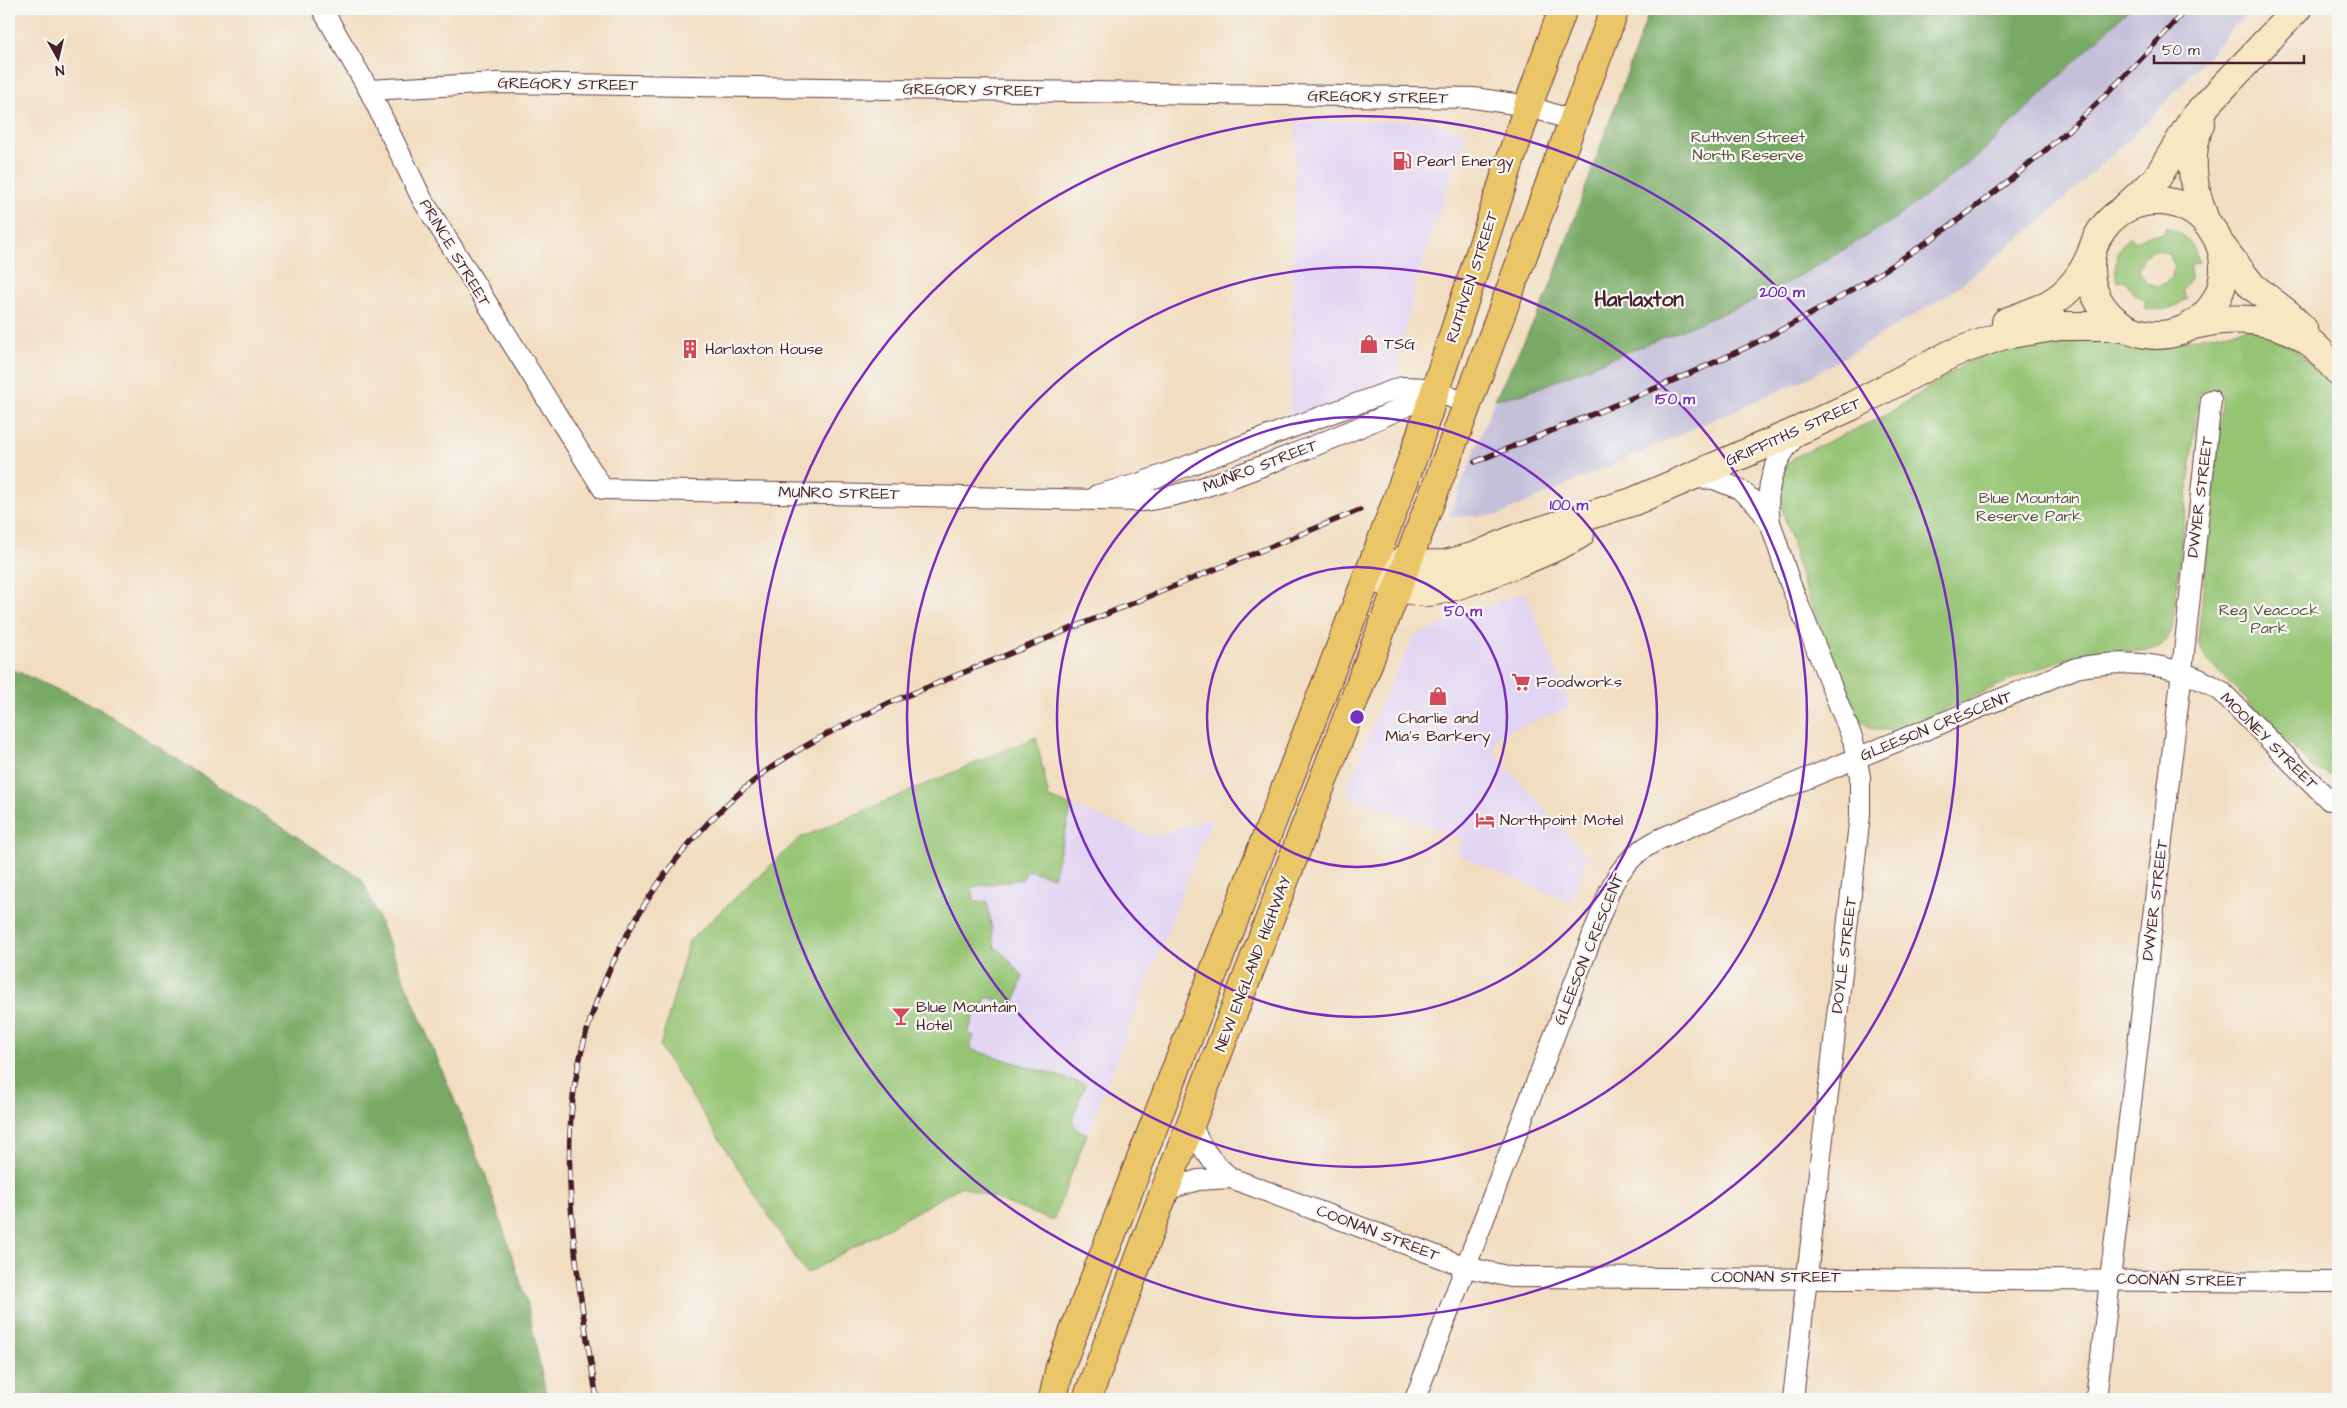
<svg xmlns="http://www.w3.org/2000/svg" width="2347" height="1408" font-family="'Architects Daughter',sans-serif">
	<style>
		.built { fill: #e2d4f3 }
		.industrial { fill: #c5c0da }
		.green { fill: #95c473; stroke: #70724f; fill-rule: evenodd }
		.forest { fill: #78aa65; stroke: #616448 }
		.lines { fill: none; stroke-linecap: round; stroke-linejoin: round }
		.street-casing { stroke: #633c41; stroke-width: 22 }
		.secondary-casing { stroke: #633c41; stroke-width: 30 }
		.highway-casing { stroke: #633c41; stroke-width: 30 }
		.street { stroke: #fff; stroke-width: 20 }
		.secondary { stroke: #f7e8c3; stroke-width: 28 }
		.highway { stroke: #ebc669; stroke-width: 28 }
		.rail-casing { stroke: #4a1f2b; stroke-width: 5.5 }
		.rail { stroke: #f6f6f2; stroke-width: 4; stroke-dasharray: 11; stroke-linecap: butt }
		.highway-bridge-casing { stroke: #633c41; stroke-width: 30; stroke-linecap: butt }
		.highway-bridge { stroke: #ebc669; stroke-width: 28 }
		.ring { fill: none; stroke: #7b2cbf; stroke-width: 2.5 }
		.labels { text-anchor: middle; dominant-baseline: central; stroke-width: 4.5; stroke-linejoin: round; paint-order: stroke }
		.street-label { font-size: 16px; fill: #4a1f2b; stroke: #f6f6f2 }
		.park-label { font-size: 16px; fill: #605141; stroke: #f6f6f2 }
		.poi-label { font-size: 16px; fill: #4a1f2b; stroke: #f6f6f2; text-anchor: start }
		.district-label { font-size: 21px; font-weight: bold; fill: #4a1f2b; stroke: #f6f6f2 }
		.centre { fill: #7b2cbf; stroke: #f6f6f2; stroke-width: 2.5 }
		.ring-label { font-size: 15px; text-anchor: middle; font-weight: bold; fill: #7b2cbf; stroke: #f6f6f2; stroke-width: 4.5; stroke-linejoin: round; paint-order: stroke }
	</style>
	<rect width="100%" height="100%" fill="#f6f6f2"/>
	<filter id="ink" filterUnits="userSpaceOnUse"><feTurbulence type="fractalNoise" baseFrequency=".02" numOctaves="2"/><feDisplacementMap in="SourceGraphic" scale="10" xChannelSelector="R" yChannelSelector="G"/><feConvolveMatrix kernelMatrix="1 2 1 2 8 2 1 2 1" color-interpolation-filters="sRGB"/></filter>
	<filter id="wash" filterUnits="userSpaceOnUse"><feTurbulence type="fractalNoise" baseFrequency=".0096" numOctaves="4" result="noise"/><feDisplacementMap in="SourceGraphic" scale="20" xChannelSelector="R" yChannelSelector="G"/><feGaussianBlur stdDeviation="1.12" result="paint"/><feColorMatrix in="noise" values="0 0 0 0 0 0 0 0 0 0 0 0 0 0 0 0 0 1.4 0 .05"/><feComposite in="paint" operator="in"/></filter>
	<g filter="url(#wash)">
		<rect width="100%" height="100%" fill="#f2ddc0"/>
		<g class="built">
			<path d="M 1427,121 L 1467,132 L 1416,280 L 1395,380 L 1290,418 L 1296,122 Z"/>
			<path d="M 1525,592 L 1571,707 L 1498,735 L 1494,752 L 1587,857 L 1571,902 L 1456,854 L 1462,838 L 1346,794 L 1379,709 L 1414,636 Z"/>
			<path d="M 1036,737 L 1049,798 L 1152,836 L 1212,818 L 1053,1221 L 962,1186 L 806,1274 L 660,1047 L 689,941 L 800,838 Z"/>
		</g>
		<path class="industrial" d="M 2129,9 L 2250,9 L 2145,124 L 2038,223 L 1949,294 L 1814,375 L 1499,515 L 1449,517 L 1495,399 L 1523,394 L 1766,296 L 1895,219 L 1979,155 Z"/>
		<g class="green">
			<path d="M 2166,227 C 2184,233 2195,244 2199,263 L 2191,264 L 2190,279 L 2182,292 L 2187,298 C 2175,309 2160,312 2144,308 L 2146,301 L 2133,293 L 2125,280 L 2118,282 C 2112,265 2117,248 2130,236 L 2135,242 L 2149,235 L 2164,234 ZM 2155,250 L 2168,254 L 2175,266 L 2171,279 L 2159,286 L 2146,283 L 2139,270 L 2143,257 Z"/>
			<path d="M 2253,327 L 2292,346 L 2338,391 L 2338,778 L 2313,767 L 2206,659 L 2198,641 L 2223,394 L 2199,392 L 2172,628 C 2164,654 2142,651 2119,651 C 2043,651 1964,710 1891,730 C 1873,732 1860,724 1852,708 L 1803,584 L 1780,500 L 1778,483 L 1786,466 L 1793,458 L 1888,414 L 1965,364 L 1986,354 L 2034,340 L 2113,338 L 2158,346 Z"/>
			<path d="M 1036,737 L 1049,798 L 1072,806 L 1053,877 L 1027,870 L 1023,879 L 972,887 L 975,902 L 987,901 L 995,949 L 999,949 L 1023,976 L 1014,1005 L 986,997 L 981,1012 L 975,1011 L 968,1034 L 974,1036 L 970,1049 L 1085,1084 L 1072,1119 L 1076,1129 L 1087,1134 L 1053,1221 L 962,1186 L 806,1274 L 660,1047 L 689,941 L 800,838 Z"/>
		</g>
		<g class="forest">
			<path d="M 1650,9 L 2129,9 L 1979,155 L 1895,219 L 1766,296 L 1523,394 L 1495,399 L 1547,295 Z"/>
			<path d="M 9,668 L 97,707 L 362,879 L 485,1173 L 527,1302 L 547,1399 L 9,1399 Z"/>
		</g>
	</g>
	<g filter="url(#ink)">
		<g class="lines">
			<g class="street-casing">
				<g id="street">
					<path d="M 322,9 L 369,90 L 422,199 L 603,489 L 1143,501 C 1188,495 1228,479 1270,463 C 1326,442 1381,419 1435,392"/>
					<path d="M 369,90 L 497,83 L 1474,98 L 1528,106 L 1574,121"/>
					<path d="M 1691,478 L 1714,479 L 1739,489 L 1757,504 L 1771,525 L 1790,583 L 1853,740 L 1860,777 L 1860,815 L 1793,1399"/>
					<path d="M 1097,495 L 1138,484 L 1402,387 L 1427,388 L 1468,404"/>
					<path d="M 1770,521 C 1764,486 1775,456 1800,432"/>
					<path d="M 1192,1123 C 1198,1146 1212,1163 1231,1178 L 1466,1267 L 1511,1277 L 2338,1282"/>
					<path d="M 1166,1190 L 1198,1180 L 1231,1178"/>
					<path d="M 1415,1399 L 1610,890 C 1621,865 1638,849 1662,838 L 2076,668 C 2127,658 2176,662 2221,691 L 2329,800"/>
					<path d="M 2096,1399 L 2182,671 L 2211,400"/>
				</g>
			</g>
			<g class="secondary-casing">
				<g id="secondary">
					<path d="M 2201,121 C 2187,154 2192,188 2205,220"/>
					<circle cx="2157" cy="268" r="67"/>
					<path d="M 2126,207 L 2157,178 L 2193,119 L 2297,9"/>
					<path d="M 2222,247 L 2252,286 L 2288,314 L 2303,329"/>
					<path d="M 2006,322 C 2048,307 2073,297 2091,254"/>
					<path d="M 2194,325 C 2233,315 2278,317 2311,343 C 2321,351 2329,362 2338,371"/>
					<path d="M 1376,555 L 1406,565 L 1445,564 L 1476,556 L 1517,538 L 1632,502 L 1802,429 L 1852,406 L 1951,354 L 2004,335 L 2060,326 L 2106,326 L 2128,329"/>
					<path d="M 1368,575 C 1387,583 1405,591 1426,592 C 1449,593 1558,548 1580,534"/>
				</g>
			</g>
			<g class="highway-casing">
				<g id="highway">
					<path d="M 1457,432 L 1615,9"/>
					<path d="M 1416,449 L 1528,106 L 1563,9"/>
					<path d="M 1053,1399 L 1060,1367 L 1380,545"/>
					<path d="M 1087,1399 L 1157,1211 L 1420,529"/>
				</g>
			</g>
			<use href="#street" class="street"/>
			<use href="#secondary" class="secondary"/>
			<use href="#highway" class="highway"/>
			<g class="rail-casing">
				<g id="rail">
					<path d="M 1475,462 C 1598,411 1727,365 1842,296 C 1972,220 2088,123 2186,9"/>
					<path d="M 597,1399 C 582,1312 564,1204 571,1116 C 582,983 660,852 765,772 C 803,744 847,724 889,703 L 1360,510"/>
				</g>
			</g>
			<use href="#rail" class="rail"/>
			<g class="highway-bridge-casing">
				<g id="highway-bridge">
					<path d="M 1420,529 L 1457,432"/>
					<path d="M 1380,545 L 1416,449"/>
				</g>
			</g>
			<use href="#highway-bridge" class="highway-bridge"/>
		</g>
	</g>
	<g class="ring">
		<circle cx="1357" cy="717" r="150"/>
		<circle cx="1357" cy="717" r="300"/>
		<circle cx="1357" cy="717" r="450"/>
		<circle cx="1357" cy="717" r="601"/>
	</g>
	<defs>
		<g id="fuel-bare" transform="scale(1.5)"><path d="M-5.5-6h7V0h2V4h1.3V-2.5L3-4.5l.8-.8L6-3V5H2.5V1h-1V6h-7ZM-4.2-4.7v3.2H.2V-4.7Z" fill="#d1495b" stroke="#f6f6f2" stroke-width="2.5" paint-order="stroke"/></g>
		<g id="shop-bare" transform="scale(1.5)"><path d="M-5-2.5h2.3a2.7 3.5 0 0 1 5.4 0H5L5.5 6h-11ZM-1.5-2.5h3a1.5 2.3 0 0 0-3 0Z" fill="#d1495b" stroke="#f6f6f2" stroke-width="2.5" paint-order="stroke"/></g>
		<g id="building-bare" transform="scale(1.5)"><path d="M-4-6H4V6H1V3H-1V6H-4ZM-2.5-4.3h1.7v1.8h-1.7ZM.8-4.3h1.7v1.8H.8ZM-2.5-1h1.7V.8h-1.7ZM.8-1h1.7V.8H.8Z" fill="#d1495b" stroke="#f6f6f2" stroke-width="2.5" paint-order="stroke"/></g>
		<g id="supermarket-bare" transform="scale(1.5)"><path d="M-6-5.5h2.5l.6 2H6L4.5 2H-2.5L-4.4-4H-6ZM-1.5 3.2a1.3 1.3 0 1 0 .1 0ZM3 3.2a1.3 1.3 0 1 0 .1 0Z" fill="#d1495b" stroke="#f6f6f2" stroke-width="2.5" paint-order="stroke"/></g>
		<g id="hotel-bare" transform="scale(1.5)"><path d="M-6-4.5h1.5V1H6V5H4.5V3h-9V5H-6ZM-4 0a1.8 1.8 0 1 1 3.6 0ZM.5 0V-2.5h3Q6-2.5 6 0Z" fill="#d1495b" stroke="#f6f6f2" stroke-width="2.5" paint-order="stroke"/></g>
		<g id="bar-bare" transform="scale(1.5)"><path d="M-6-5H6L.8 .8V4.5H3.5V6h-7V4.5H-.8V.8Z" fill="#d1495b" stroke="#f6f6f2" stroke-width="2.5" paint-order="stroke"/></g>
	</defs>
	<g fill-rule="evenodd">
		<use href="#fuel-bare" x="1402" y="161"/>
		<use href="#shop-bare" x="1369" y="344"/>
		<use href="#building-bare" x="690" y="349"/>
		<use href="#supermarket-bare" x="1521" y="682"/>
		<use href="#shop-bare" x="1438" y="696"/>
		<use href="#hotel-bare" x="1485" y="820"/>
		<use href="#bar-bare" x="901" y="1016"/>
	</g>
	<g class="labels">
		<g class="street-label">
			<text transform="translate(568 84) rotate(1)">GREGORY STREET</text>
			<text transform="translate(973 90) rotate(1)">GREGORY STREET</text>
			<text transform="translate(1378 97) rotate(1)">GREGORY STREET</text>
			<text transform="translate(455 253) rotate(59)">PRINCE STREET</text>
			<text transform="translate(1472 277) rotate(-72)">RUTHVEN STREET</text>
			<text transform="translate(1793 432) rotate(-24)">GRIFFITHS STREET</text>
			<text transform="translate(1260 466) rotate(-21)">MUNRO STREET</text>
			<text transform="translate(839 493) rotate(1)">MUNRO STREET</text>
			<text transform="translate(2200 497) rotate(-83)">DWYER STREET</text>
			<text transform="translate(1936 726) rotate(-22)">GLEESON CRESCENT</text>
			<text transform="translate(2269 741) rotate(45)">MOONEY STREET</text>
			<text transform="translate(2155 900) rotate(-83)">DWYER STREET</text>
			<text transform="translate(1589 949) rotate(-68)">GLEESON CRESCENT</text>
			<text transform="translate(1844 955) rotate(-83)">DOYLE STREET</text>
			<text transform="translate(1253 964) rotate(-69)">NEW ENGLAND HIGHWAY</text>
			<text transform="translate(1378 1233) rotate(21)">COONAN STREET</text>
			<text x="1776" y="1277">COONAN STREET</text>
			<text transform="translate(2181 1280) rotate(1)">COONAN STREET</text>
		</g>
		<g class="park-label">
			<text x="1748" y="137">Ruthven Street<tspan x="1748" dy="18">North Reserve</tspan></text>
			<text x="2029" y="498">Blue Mountain<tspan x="2029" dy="18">Reserve Park</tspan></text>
			<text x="2269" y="610">Reg Veacock<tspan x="2269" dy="18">Park</tspan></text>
		</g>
		<g class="poi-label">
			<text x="1417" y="161">Pearl Energy</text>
			<text x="1384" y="344">TSG</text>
			<text x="705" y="349">Harlaxton House</text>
			<text x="1536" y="682">Foodworks</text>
			<text x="1438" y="718" text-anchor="middle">Charlie and<tspan x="1438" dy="18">Mia's Barkery</tspan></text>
			<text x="1500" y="820">Northpoint Motel</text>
			<text x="916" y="1007">Blue Mountain<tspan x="916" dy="18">Hotel</tspan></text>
		</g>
		<g class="district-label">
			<text x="1639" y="299">Harlaxton</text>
		</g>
	</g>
	<circle cx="1357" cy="717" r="8" class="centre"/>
	<g class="ring-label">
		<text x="1782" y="297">200 m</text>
		<text x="1675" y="404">150 m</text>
		<text x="1569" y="510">100 m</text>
		<text x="1463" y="616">50 m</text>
	</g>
	<rect width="2347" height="1408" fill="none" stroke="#f6f6f2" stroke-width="30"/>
	<g transform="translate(58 58) rotate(172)" stroke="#f6f6f2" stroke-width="4" paint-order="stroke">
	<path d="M0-4L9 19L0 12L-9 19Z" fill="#4a1f2b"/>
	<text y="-8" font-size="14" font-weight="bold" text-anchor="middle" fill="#4a1f2b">N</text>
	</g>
	<path d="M2154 55v8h150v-8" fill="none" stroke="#4a1f2b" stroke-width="2.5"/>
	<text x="2162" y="55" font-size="15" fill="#4a1f2b" stroke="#f6f6f2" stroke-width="4" paint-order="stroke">50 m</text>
</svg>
